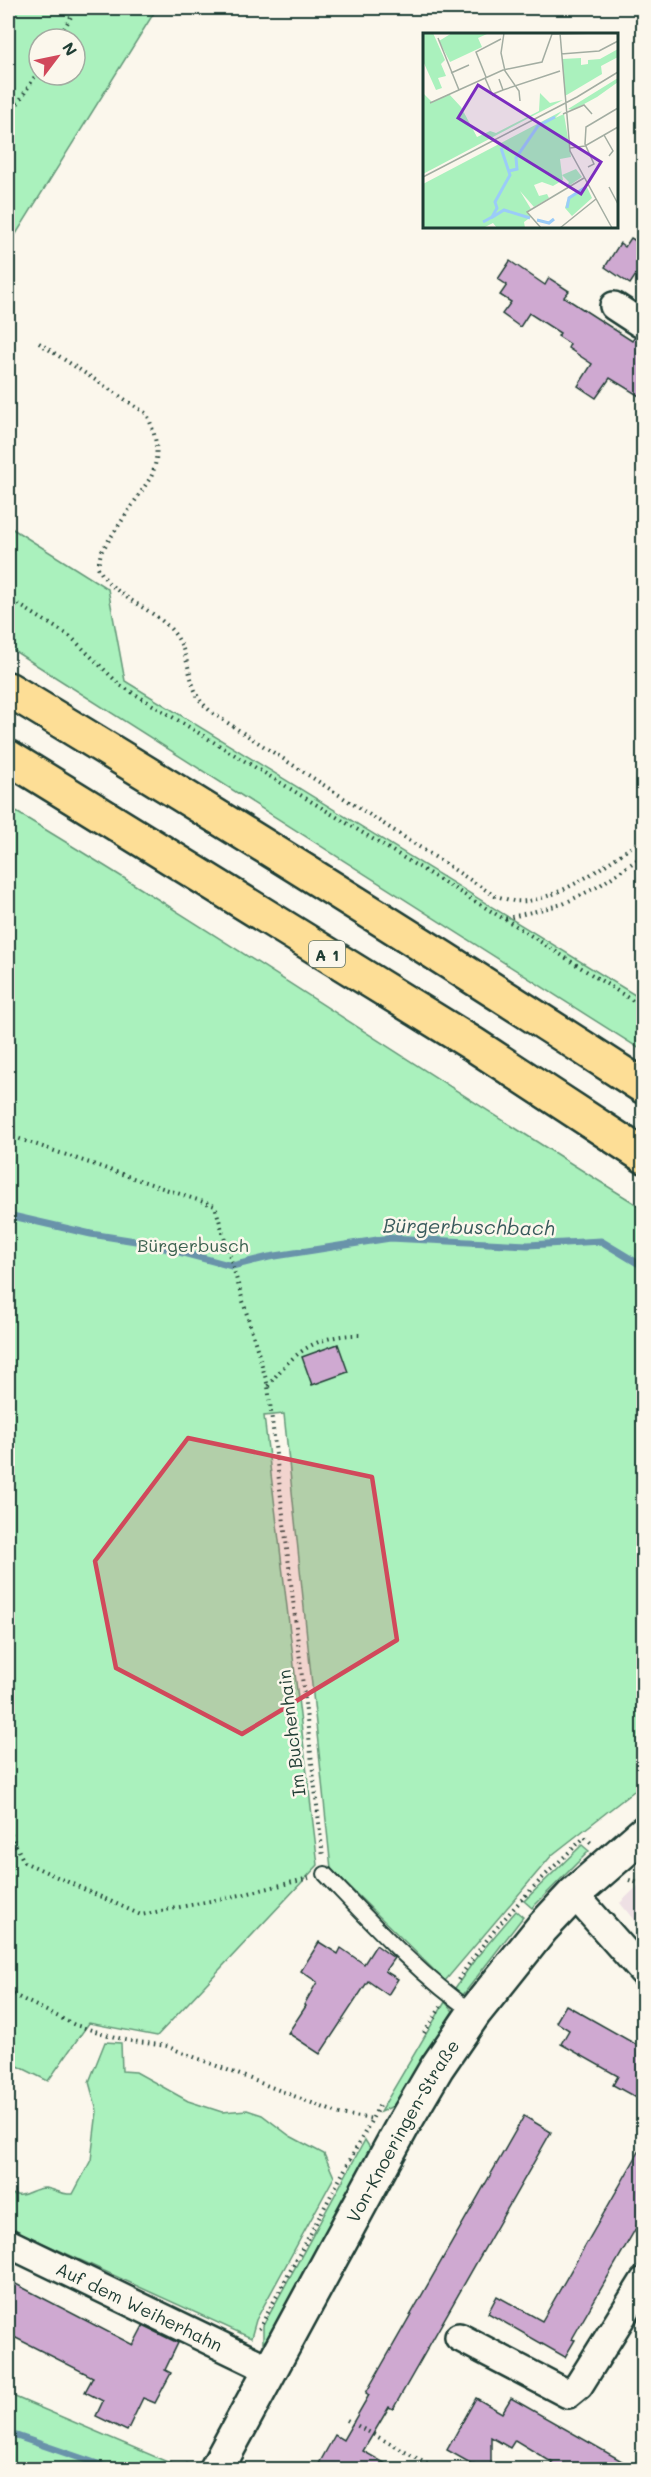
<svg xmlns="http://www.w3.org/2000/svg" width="651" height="2477" font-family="Mali,sans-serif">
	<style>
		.built { fill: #eee0e4 }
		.green { fill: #aaf1bd; stroke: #649778; stroke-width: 1.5; fill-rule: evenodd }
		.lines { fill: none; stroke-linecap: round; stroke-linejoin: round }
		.stream { stroke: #6993aa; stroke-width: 7 }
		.building { fill: #cfa9d1; stroke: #1f3d34; stroke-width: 1.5 }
		.lane-casing { stroke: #1f3d34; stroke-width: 18 }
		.street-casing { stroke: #1f3d34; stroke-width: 32 }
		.secondary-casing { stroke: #1f3d34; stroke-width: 38 }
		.highway-casing { stroke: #1f3d34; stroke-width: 38 }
		.path { stroke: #1f3d34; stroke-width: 4; stroke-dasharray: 1.5 4.5; stroke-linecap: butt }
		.lane { stroke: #fbf7ec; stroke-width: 14 }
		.street { stroke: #fbf7ec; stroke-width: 27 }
		.secondary { stroke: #fbf7ec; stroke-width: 33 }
		.highway { stroke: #fdde96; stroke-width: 33 }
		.marked { fill: #d1495b; fill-opacity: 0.2; stroke: #d1495b; stroke-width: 4.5; stroke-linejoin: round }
		.labels { text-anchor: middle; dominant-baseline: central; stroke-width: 5; stroke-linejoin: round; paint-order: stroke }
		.shield { fill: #fbf7ec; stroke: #61756b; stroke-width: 1.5 }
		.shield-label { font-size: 16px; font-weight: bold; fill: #1f3d34 }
		.park-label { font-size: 18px; fill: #3b614f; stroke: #fbf7ec }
		.street-label { font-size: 18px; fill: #1f3d34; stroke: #fbf7ec }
		.water-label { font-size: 20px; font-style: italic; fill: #385a5b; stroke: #fbf7ec }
		.inset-river { fill: none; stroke: #9bccf8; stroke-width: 3 }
		.inset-road { fill: none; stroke: #a3ada2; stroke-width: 1.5 }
		.view { fill: #7b2cbf; fill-opacity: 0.15; stroke: #7b2cbf; stroke-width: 3 }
		.inset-edge { fill: none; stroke: #1f3d34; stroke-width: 3 }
	</style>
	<rect width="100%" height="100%" fill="#fbf7ec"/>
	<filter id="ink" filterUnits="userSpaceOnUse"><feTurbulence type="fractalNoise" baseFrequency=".0167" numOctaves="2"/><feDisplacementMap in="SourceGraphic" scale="12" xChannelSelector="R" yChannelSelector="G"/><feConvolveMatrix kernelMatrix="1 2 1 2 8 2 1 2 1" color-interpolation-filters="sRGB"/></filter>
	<g filter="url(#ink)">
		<path class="built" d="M 643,1881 L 643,1931 L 620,1903 Z"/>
		<g class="green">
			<path d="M 8,8 L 157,8 L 8,247 ZM 39,39 L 75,39 L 75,75 L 39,75 Z"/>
			<path d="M 8,526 L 108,589 L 125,681 L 643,1000 L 643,1051 L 8,647 Z"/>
			<path d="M 8,807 C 223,936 430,1077 644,1209 L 643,1784 L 552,1855 L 445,1981 L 331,1869 L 284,1414 L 264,1416 L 318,1865 L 157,2036 L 89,2023 L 48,2081 L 8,2061 Z"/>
			<path d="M 582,1845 L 589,1851 L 532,1908 L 524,1901 Z"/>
			<path d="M 516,1911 L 523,1917 L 463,1995 L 453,1991 L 476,1958 Z"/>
			<path d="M 445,2002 L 453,2011 L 398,2101 L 391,2107 L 380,2112 Z"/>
			<path d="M 105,2042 L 121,2043 L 122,2071 L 136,2072 L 188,2101 L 222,2112 L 247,2110 L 262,2115 L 290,2136 L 324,2154 L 334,2177 L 256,2320 L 251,2338 L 8,2227 L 8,2193 C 26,2200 30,2188 45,2188 C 55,2189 61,2195 73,2194 L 91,2160 L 97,2111 L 89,2082 Z"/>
			<path d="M 365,2140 L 372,2151 L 274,2331 L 263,2343 L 263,2326 Z"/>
			<path d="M 8,2394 L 177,2466 L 174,2470 L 8,2469 Z"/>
		</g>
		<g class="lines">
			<g class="stream">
				<path d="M 8,1215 L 91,1234 L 142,1242 L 232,1266 L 269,1257 L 390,1238 L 528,1245 L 601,1241 L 644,1267"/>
				<path d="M 8,2433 L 115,2470"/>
			</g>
		</g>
		<g class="building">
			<path d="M 631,238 L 644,246 L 644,263 L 630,284 L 605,267 L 620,243 L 625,247 Z"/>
			<path d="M 510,261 L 545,285 L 549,278 L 569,291 L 564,297 L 632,341 L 635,337 L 644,338 L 644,399 L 610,378 L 596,398 L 578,386 L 592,364 L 568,348 L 570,344 L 558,336 L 560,333 L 529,313 L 520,327 L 502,314 L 511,302 L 500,295 L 507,285 L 498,279 Z"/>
			<path d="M 338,1344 L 348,1372 L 312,1385 L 302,1357 Z"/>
			<path d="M 319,1942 L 338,1954 L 341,1948 L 364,1964 L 376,1945 L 394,1958 L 385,1971 L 398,1979 L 388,1995 L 368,1981 L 320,2054 L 288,2033 L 306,2006 L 304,2005 L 317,1982 L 301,1971 Z"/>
			<path d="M 566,2005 L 644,2049 L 644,2102 L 613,2085 L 618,2076 L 561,2044 L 569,2030 L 556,2022 Z"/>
			<path d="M 524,2116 L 551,2132 L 393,2409 L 389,2407 L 363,2451 L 395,2469 L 316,2469 L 335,2435 L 343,2440 L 369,2395 L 366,2393 Z"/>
			<path d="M 644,2143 L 644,2214 L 572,2339 L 575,2340 L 565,2357 L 488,2313 L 497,2296 L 542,2321 Z"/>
			<path d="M 8,2280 L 133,2345 L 143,2326 L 178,2343 L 165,2370 L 171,2373 L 155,2403 L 143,2398 L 127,2431 L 96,2416 L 103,2401 L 85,2392 L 93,2377 L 8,2334 Z"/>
			<path d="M 476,2398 L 502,2413 L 511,2398 L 636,2469 L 549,2469 L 553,2463 L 515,2440 L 510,2448 L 491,2437 L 491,2469 L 481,2469 L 447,2450 Z"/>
		</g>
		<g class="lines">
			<g class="lane-casing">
				<path id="lane" d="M 325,1874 C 372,1923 418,1974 474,2013"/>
			</g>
			<g class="street-casing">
				<g id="street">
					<path d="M 614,306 L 640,323 L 644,317"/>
					<path d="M 574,1894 L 644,1973"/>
					<path id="s1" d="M 8,2243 L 271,2370"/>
					<path d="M 459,2337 L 568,2394 L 579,2385 L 644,2281"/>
				</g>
			</g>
			<g class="secondary-casing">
				<g id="secondary">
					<path id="s2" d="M 216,2470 L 403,2125 L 437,2067 L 474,2013 L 542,1928 L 574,1894 L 644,1833"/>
				</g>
			</g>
			<g class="highway-casing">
				<g id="highway">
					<path d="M 8,689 C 222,818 434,951 644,1087"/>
					<path d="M 8,757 L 473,1044 L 644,1156"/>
				</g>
			</g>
			<g class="path">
				<path d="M 58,39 L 76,8"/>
				<path d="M 8,119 L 39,70"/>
				<path d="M 39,343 L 147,414 C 156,436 161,454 151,477 L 101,552 L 98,567 C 113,599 153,606 174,633 C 189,652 187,676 198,697 C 202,704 208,709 214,714 L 495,896 C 501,897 508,900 514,901 C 554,906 612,860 644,838"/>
				<path d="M 8,598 L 71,637 L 120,685 L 504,919 L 563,904 L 599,886 L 644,855"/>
				<path d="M 505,919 L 644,1008"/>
				<path d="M 8,1135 L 215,1206 L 268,1386 L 323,1857"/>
				<path d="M 268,1386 C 293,1352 318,1334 361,1335"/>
				<path d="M 8,1829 L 24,1862 L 141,1915 L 245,1894 L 309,1878"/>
				<path d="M 629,1880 L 644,1885"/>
				<path d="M 458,1980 C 493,1926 538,1881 585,1837 L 592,1844"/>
				<path d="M 8,1992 L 75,2025 L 125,2040 L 166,2046 L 340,2114 L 373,2119"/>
				<path d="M 424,2033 L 441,2007"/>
				<path d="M 259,2329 L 379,2106"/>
				<path d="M 347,2420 L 438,2470"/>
				<path d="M 184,2470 L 189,2460"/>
			</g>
			<use href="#lane" class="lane"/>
			<use href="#street" class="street"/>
			<use href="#secondary" class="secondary"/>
			<use href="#highway" class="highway"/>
		</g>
	</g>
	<path class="marked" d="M 188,1438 L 372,1477 L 397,1640 L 242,1734 L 116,1668 L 95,1561 Z"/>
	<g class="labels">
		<rect class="shield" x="309" y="941" width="36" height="26" rx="4.5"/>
		<g class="shield-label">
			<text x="327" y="954">A 1</text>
		</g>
		<g class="park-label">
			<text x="193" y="1245">Bürgerbusch</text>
		</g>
		<g class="street-label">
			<text transform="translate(291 1733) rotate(-97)">Im Buchenhain</text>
			<text stroke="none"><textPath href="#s2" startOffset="387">Von-Knoeringen-Straße</textPath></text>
			<text stroke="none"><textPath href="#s1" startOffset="146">Auf dem Weiherhahn</textPath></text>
		</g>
		<g class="water-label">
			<text transform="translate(469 1226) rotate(1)">Bürgerbuschbach</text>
		</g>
	</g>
	<g transform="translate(423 33)">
		<rect width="195" height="195" fill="#fbf7ec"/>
		<path d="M 0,0 L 10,0 L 22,27 L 18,31 L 23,43 L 15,45 L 19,55 L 13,57 L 0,28 ZM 29,0 L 64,0 L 64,1 L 55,5 L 59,14 L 27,29 L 16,8 ZM 195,16 L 195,24 L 178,33 L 179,41 L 142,63 L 139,26 L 158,25 L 158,32 L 165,31 L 165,27 L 177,26 ZM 195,45 L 195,49 L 174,64 L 150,77 L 145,76 ZM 0,60 L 9,69 L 26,61 L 38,74 L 54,104 L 67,98 L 73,100 L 116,78 L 117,60 L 127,70 L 140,67 L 0,141 ZM 139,78 L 132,85 L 141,81 L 148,124 L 137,126 L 139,142 L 153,136 L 159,144 L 144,154 L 146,149 L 139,142 L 140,147 L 130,153 L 119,149 L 111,152 L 116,163 L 124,161 L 126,165 L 111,174 L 97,158 L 108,176 L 104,179 L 108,184 L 101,189 L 102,195 L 74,195 L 70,190 L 60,195 L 0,195 L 0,151 ZM 163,152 L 169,165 L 149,183 L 142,175 L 144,168 Z" fill="#aaf1bd"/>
		<path class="inset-river" d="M 86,138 L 94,136 L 93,125 L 115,93 L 132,84M 144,175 L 146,165 L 163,154M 68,185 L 81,177 L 107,185M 114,187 L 126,190 L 131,186M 60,189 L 69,184 L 74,175 L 72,169 L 87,142 L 78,115"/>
		<path class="inset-road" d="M 81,0 L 78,20 L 82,38 L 96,58 L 97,68M 137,0 L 147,118 L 189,195M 15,5 L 36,57M 138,21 L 176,18 L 195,8M 28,40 L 46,32M 63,44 L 53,19 L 78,6M 62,45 L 70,63M 80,57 L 137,38M 70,61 L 80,57 L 76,46M 7,70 L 80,37 L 119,29 L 129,1 L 177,0M 140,81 L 161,72 L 169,81M 181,102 L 190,118 L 186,123M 147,115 L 162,113 L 195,94M 165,134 L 171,131 L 162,111 L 163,94 L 195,75M 0,144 L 154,64 L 195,39M 186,154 L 195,171M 118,195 L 104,179 L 161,145M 137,195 L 173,166"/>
		<path class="view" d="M 55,52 L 178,129 L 158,161 L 35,85 Z"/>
		<rect width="195" height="195" class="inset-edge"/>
	</g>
	<rect width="651" height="2477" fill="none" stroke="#fbf7ec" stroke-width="30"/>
	<rect x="15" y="15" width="621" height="2447" fill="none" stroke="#1f3d34" stroke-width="2" filter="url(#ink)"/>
	<g transform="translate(57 57) rotate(58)"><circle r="28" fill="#fbf7ec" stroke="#a3ada2" stroke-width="1.5"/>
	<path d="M0-4.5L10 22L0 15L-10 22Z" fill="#d1495b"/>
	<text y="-9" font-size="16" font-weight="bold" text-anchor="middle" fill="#1f3d34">N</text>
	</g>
</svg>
